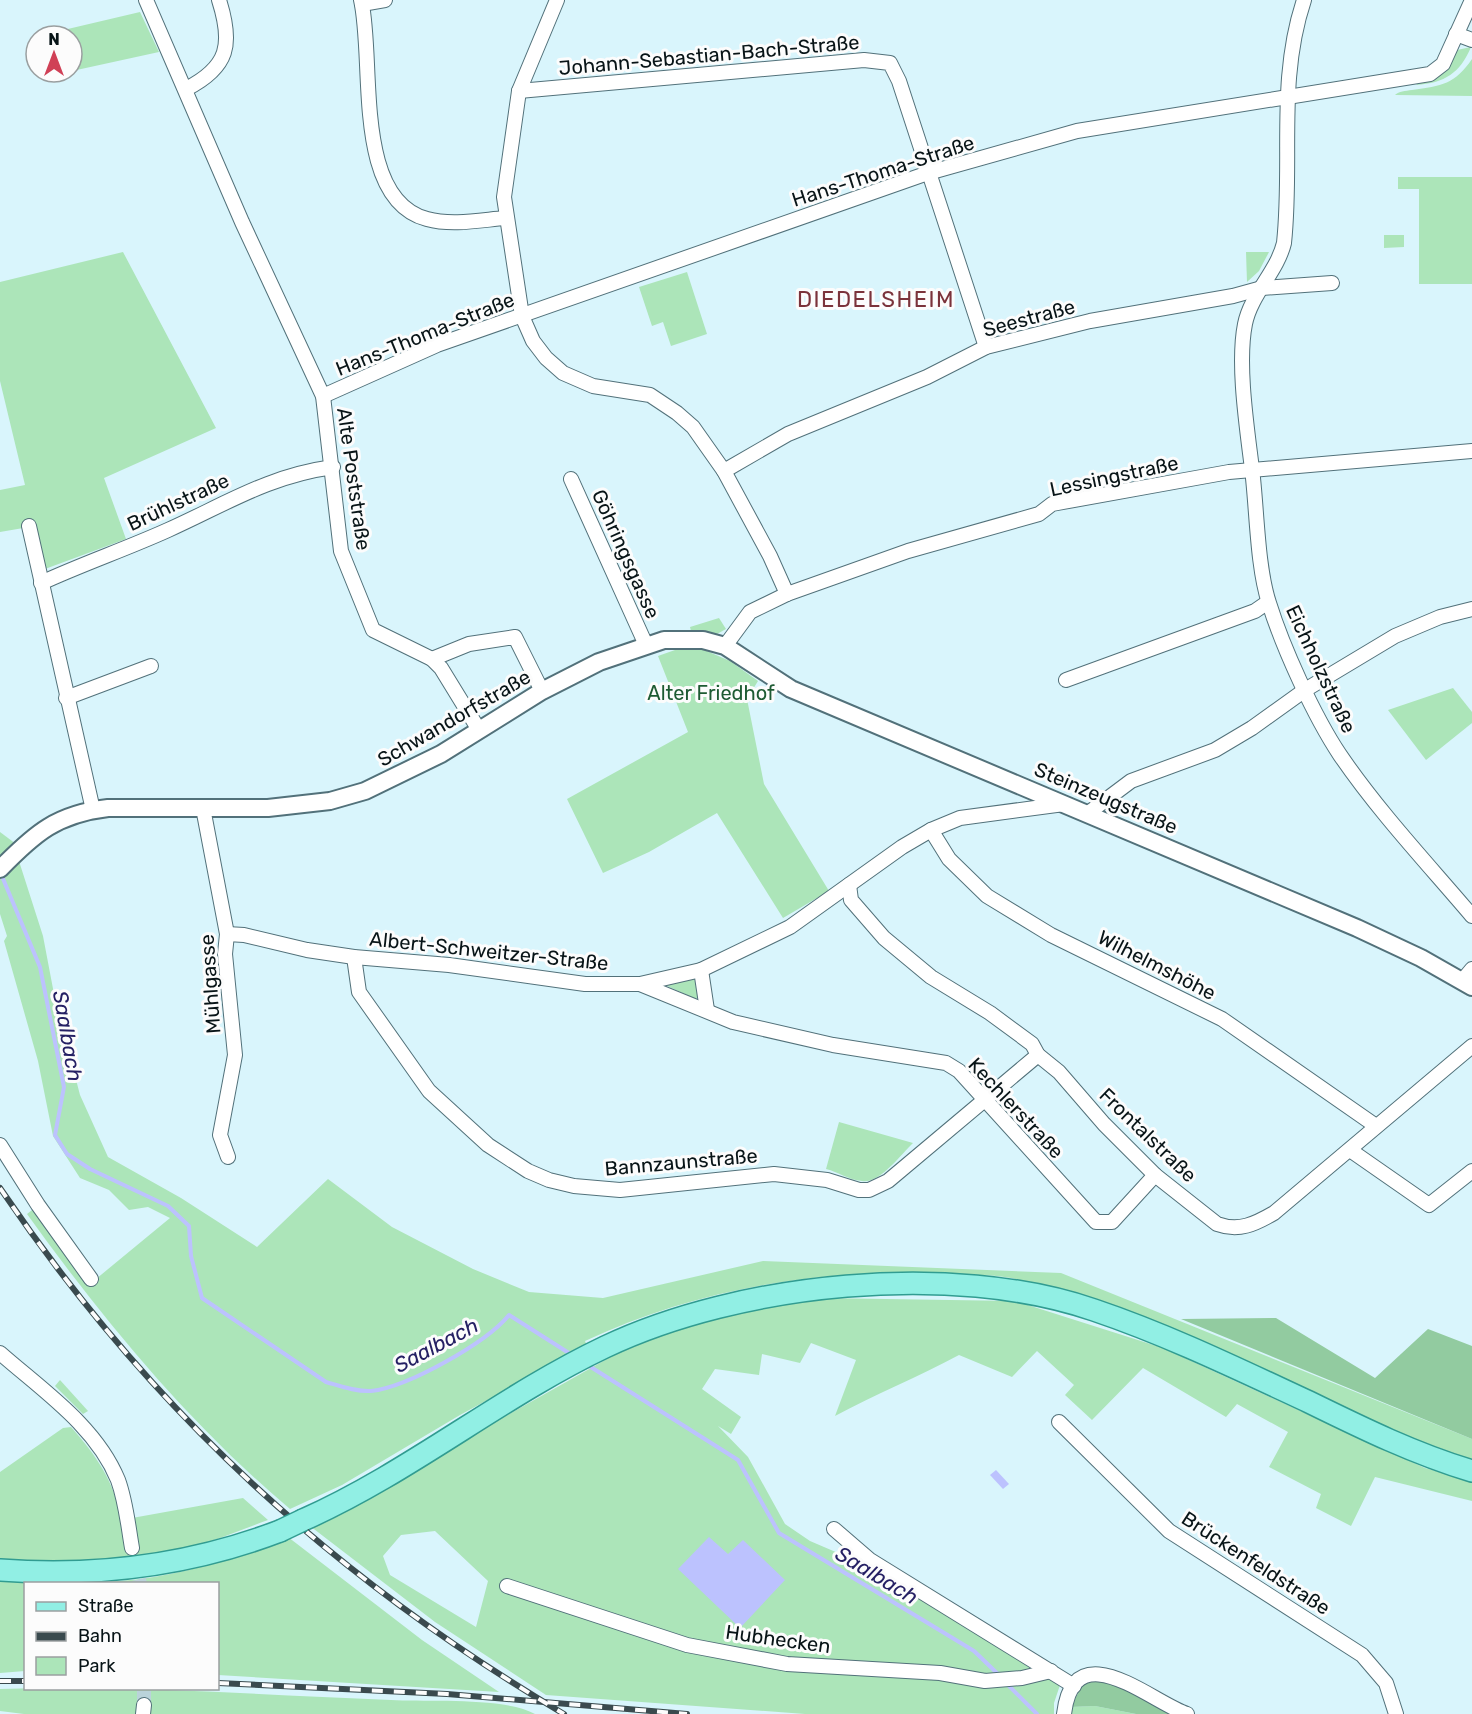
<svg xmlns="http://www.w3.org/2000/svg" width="1472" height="1714" font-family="Rubik,sans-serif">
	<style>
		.green { fill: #ace5b9; fill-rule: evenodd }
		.forest { fill: #92cba0 }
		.water { fill: #bcc2fe }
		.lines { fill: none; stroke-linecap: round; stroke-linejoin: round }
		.stream { stroke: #bcc2fe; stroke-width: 4 }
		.minor-tunnel { stroke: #bad3da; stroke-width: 14; stroke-dasharray: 14 7; stroke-linecap: butt }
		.minor-casing { stroke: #52717a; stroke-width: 16 }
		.tertiary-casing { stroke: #52717a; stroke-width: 20 }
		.primary-casing { stroke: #319c91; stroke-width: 24 }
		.minor { stroke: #fff; stroke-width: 14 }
		.tertiary { stroke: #fff; stroke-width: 16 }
		.primary { stroke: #91efe4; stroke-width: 21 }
		.rail-casing { stroke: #3a4a4e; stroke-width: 6 }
		.rail { stroke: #fcfcfc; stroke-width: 4; stroke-dasharray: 11; stroke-linecap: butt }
		.primary-bridge-casing { stroke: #319c91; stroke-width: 24; stroke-linecap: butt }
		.primary-bridge { stroke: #91efe4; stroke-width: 21 }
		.labels { text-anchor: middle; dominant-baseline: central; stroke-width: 6; stroke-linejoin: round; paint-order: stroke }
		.street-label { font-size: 20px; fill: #081417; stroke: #fcfcfc }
		.park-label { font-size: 20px; fill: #1e5b33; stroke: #fcfcfc }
		.water-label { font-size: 21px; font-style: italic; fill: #252064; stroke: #fcfcfc }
		.quarter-label { font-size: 22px; letter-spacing: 1.5px; fill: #7b333b; stroke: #fcfcfc }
	</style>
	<rect width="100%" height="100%" fill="#d9f5fc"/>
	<g class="green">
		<path d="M 140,12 L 159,52 L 72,71 L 72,36 L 38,36 Z"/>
		<path d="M 1471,47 C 1460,73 1445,83 1416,85 L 1452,57 L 1457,50 Z"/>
		<path d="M 1472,59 L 1472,96 L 1395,95 C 1399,91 1405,91 1412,90 C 1442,86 1455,84 1472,59 Z"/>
		<path d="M 1398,177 L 1472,177 L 1472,284 L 1419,284 L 1419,189 L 1398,189 Z"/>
		<path d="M 1384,235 L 1404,235 L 1404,247 L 1384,248 Z"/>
		<path d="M 123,252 L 216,428 L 104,478 L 126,539 L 45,569 L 35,526 L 0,532 L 0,490 L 25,485 L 0,381 L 0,282 Z"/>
		<path d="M 1246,252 L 1269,252 L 1259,271 L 1247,282 Z"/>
		<path d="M 687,272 L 707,334 L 671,346 L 663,322 L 652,326 L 639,287 Z"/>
		<path d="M 719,618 L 726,629 L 717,634 L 691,631 L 690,627 Z"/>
		<path d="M 702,649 L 730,661 L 758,681 L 747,699 L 764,784 L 829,891 L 783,918 L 717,813 L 649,852 L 603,873 L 567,799 L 688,732 L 658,656 L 675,650 Z"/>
		<path d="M 1453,688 L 1472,712 L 1472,723 L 1426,760 L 1388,710 Z"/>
		<path d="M 0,832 L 16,844 L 0,861 Z"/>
		<path d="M 18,858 L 43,936 L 54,994 L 80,1095 L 108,1157 L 181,1198 L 257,1247 L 328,1179 L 392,1227 L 473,1269 L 529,1292 L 603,1298 L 763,1261 L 1061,1273 L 1472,1439 L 1472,1462 L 1443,1455 L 1055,1292 C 1041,1287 1026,1281 1011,1278 C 989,1274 966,1275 943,1274 C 821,1268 696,1289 585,1341 L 587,1346 L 460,1415 L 342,1485 L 290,1509 C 189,1424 104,1321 27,1214 L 41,1203 L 96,1279 L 170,1218 L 148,1207 L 129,1210 L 109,1190 L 80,1178 L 53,1136 L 38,1061 L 4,941 L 7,936 L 0,914 L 0,878 Z"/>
		<path d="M 694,977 L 698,997 L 696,999 L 665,985 Z"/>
		<path d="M 839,1122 L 913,1143 C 901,1154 880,1184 862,1181 C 849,1180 838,1172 826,1169 Z"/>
		<path d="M 821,1298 L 1015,1301 L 1163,1348 L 1425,1468 L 1472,1481 L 1472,1501 L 1375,1477 L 1351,1526 L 1316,1508 L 1321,1494 L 1269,1467 L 1288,1432 L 1237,1404 L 1226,1417 L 1143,1368 L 1092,1420 L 1065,1395 L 1074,1385 L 1037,1351 L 1012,1377 L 959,1355 C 918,1377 876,1394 835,1416 L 856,1360 L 811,1343 L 800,1363 L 762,1354 L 759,1375 L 715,1369 L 702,1389 L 741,1417 L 731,1434 L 718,1426 L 748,1457 L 785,1524 L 810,1541 L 866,1565 L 1060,1685 L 1054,1703 L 1054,1714 L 805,1714 L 546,1695 L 435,1622 L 310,1526 L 614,1355 L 693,1322 ZM 435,1531 L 488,1581 L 476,1627 L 390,1575 L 383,1556 L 401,1535 Z"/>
		<path d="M 60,1380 L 88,1411 L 83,1414 L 55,1386 Z"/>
		<path d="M 71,1427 C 96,1455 115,1482 121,1520 L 243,1498 L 268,1520 C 249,1527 230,1535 211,1541 C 154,1560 60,1565 0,1559 L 0,1472 L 63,1428 Z"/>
		<path d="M 288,1537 L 422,1640 L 499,1692 L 218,1675 L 218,1584 L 26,1584 L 25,1671 L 0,1673 L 0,1579 C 39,1581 80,1584 119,1581 C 177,1577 235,1558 288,1537 Z"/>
		<path d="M 0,1689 C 130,1685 261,1695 391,1700 C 427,1702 506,1697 535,1714 L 24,1714 L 0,1711 Z"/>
		<path d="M 1095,1706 L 1136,1714 L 1071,1714 L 1069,1707 Z"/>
	</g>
	<g class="forest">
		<path d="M 1276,1318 L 1375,1378 L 1428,1329 L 1472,1346 L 1472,1439 L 1181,1319 Z"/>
		<path d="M 1111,1679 L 1185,1714 L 1136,1714 L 1095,1706 L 1070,1707 L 1084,1683 Z"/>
	</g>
	<g class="water">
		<path d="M 996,1470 L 1009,1484 L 1003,1489 L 990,1475 Z"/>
		<path d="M 709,1537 L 728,1554 L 743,1540 L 785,1580 L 740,1628 L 678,1569 Z"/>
	</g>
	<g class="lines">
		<g class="stream">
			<path d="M 1,874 L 40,967 L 64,1087 L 55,1135 L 67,1154 L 90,1169 L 168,1206 L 189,1226 L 191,1256 L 202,1298 L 326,1382 C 340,1386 356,1392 371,1391 C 408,1387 486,1343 509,1315 L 572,1355"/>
			<path d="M 586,1364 L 738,1460 L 779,1533 L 974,1651 L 999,1675"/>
			<path d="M 1006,1683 L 1037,1714"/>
		</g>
		<g class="minor-tunnel">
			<path d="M 134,1559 L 140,1584"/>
			<path d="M 144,1705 L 144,1688"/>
		</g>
		<g class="minor-casing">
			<g id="minor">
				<path d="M 146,0 L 242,222 L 323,396 L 341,551 L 373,630 L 432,659 L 441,668 L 479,730"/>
				<path d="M 361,0 C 375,61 352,199 427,219 C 452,226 481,220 505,218"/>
				<path d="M 557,0 L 519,91 L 504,197 L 522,316 L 533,341 L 546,358 L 563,373 L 593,386 L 650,395 L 677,413 L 693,427 L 724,471 L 770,556 L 787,594"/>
				<path d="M 1304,0 C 1277,81 1293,160 1284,243 C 1277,272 1251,294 1245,324 C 1237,364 1247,428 1252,469 C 1257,509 1257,566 1269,603 C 1283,648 1314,716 1340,755 C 1379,812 1427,863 1472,916"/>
				<path d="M 362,4 L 385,0"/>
				<path d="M 1456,34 L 1472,40"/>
				<path d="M 186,89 C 229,67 233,44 219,0"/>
				<path d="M 519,91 L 864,60 L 890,63 L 899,81 L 986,347"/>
				<path d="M 323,396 L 437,345 L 928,173 L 1077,131 L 1430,74 L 1443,64 L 1472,0"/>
				<path d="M 724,471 L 788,434 L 927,377 L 986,347 L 1090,321 L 1233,296 L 1262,288 L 1332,283"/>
				<path d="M 571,479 L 646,645"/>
				<path d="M 29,526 L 93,810"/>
				<path d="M 41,583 C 82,564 126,549 168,530 C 226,504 268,476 333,467"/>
				<path d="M 725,646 L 750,612 L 787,594 L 908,551 L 1039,514 L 1052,504 L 1229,472 L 1472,451"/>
				<path d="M 432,659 L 469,644 L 515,637 L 542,691"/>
				<path d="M 1066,680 L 1255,611 L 1268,602"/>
				<path d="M 66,698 L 151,666"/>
				<path d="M 203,808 L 227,934 L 225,954 L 235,1055 L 220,1135 L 228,1157"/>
				<path d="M 1087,814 L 1131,781 L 1215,750 L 1252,728 L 1305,690 L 1395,636 L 1440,617 L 1472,609"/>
				<path d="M 931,830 L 949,859 L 987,896 L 1051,935 L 1222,1019 L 1376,1126"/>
				<path d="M 849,885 L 851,900 L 884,938 L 931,977 L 990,1013 L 1032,1044 L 1038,1055 L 1059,1072 L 1104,1124 L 1155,1175 L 1217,1224 C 1239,1232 1255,1224 1274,1213 L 1472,1046"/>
				<path d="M 227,934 L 244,935 L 307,950 L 354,957 L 449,965 L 585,984 L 640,984 L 701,970 L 790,927 L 902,847 L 931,830 L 960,818 L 1064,804"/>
				<path d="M 354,957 L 359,992 L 429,1091 L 488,1145 L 528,1171 L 549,1180 L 574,1186 L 620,1190 L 774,1174 L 827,1180 L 859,1190 L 869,1190 L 888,1181 L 1038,1055"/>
				<path d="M 701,970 L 707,1010"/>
				<path d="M 1462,981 L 1472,969"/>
				<path d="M 640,984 L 733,1022 L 833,1045 L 946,1063 L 959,1071 L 1096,1222 L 1112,1222 L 1155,1175"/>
				<path d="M 0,1145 L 38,1205 L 91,1279"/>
				<path d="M 1350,1150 L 1429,1205 L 1472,1171"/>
				<path d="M 0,1353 C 42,1390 96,1426 118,1480 C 126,1502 128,1525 132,1548"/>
				<path d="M 1059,1422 L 1169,1531 L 1362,1655 L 1386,1683 L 1396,1714"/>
				<path d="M 834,1529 L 870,1560 L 1074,1686"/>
				<path d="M 507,1586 L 687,1645 L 787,1664 L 940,1673 L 985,1681 L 1022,1678 L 1051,1671"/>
				<path d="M 143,1714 L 144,1705"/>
				<path d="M 1064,1714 C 1074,1631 1151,1702 1187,1714"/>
			</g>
		</g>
		<g class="tertiary-casing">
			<path id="tertiary" d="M 0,869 C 35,833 57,814 108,808 L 268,808 L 330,801 L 365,791 L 441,754 L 542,691 L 599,662 L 664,640 L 703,640 L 725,646 L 791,689 L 1357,928 L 1421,958 L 1472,987"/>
		</g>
		<g class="primary-casing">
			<g id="primary">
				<path d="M 303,1520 C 409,1473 500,1397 605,1347 C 739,1283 952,1261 1094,1310 C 1168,1335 1238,1369 1309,1402 C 1362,1428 1415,1454 1472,1471"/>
				<path d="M 0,1570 C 95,1577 191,1565 280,1531"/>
			</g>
		</g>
		<use href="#minor" class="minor"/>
		<use href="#tertiary" class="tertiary"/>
		<use href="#primary" class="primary"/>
		<g class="rail-casing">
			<g id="rail">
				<path d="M 0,1188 C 150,1410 334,1578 564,1714"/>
				<path d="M 0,1681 L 26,1681"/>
				<path d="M 218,1683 L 447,1694 L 687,1714"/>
			</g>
		</g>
		<use href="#rail" class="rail"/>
		<g class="primary-bridge-casing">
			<path id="primary-bridge" d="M 280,1531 L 303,1520"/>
		</g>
		<use href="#primary-bridge" class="primary-bridge"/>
	</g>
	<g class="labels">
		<g class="street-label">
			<text transform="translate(709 55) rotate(-5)">Johann-Sebastian-Bach-Straße</text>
			<text transform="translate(883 171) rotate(-18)">Hans-Thoma-Straße</text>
			<text transform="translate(1029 318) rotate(-15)">Seestraße</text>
			<text transform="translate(425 334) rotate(-22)">Hans-Thoma-Straße</text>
			<text transform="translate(1114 476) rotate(-12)">Lessingstraße</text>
			<text transform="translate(354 479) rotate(82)">Alte Poststraße</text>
			<text transform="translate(178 502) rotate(-25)">Brühlstraße</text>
			<text transform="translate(626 554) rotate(66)">Göhringsgasse</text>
			<text transform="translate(1321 669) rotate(65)">Eichholzstraße</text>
			<text transform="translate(454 718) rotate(-30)">Schwandorfstraße</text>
			<text transform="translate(1106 798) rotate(23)">Steinzeugstraße</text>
			<text transform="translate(489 951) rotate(6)">Albert-Schweitzer-Straße</text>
			<text transform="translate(1157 965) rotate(27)">Wilhelmshöhe</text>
			<text transform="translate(210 984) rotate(-94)">Mühlgasse</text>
			<text transform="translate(1016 1108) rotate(47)">Kechlerstraße</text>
			<text transform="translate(1148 1135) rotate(44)">Frontalstraße</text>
			<text transform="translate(681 1162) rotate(-5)">Bannzaunstraße</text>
			<text transform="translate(1256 1563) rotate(33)">Brückenfeldstraße</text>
			<text transform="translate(778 1639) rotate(8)">Hubhecken</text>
		</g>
		<g class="park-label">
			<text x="711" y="693">Alter Friedhof</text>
		</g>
		<g class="water-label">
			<text transform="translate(68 1036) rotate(80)">Saalbach</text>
			<text transform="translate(436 1345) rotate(-28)">Saalbach</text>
			<text transform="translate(877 1575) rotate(31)">Saalbach</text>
		</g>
		<g class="quarter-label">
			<text x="876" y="299">DIEDELSHEIM</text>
		</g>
	</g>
	<rect x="24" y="1582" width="195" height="108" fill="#fcfcfc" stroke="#9a9fa0" stroke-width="1.5"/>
	<rect x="36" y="1602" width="30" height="9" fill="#91efe4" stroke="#9a9fa0" stroke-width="1.5"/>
	<text x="78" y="1612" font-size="18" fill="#081417">Straße</text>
	<rect x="36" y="1632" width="30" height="9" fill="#3a4a4e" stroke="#9a9fa0" stroke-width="1.5"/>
	<text x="78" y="1642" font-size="18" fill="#081417">Bahn</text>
	<rect x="36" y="1657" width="30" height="18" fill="#ace5b9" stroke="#9a9fa0" stroke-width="1.5"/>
	<text x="78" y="1672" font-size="18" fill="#081417">Park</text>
	<g transform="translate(54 54)"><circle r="28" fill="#fcfcfc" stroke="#9a9fa0" stroke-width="1.5"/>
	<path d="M0-4.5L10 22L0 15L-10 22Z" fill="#d04056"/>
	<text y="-9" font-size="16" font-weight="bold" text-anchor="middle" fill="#081417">N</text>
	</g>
</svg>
